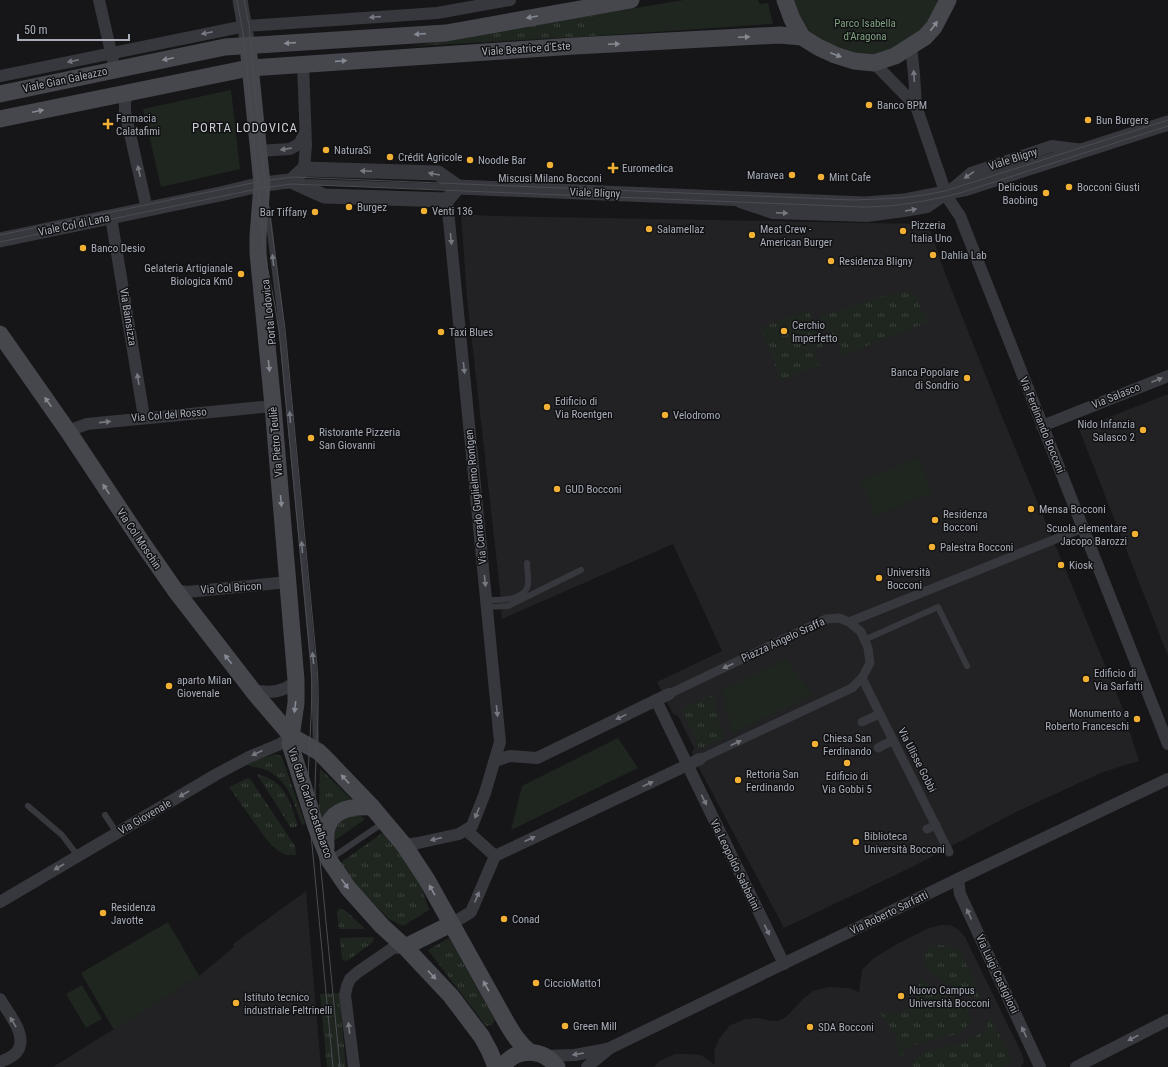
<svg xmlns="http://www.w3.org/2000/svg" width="1168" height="1067" font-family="'Roboto Condensed',sans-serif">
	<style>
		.built { fill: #222225 }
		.grass { fill: url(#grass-tufts) }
		.green { fill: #1e261f }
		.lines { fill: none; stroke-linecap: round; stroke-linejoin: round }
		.service { stroke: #37383d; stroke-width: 6 }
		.pedestrian { stroke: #37383d; stroke-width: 9 }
		.minor { stroke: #37383d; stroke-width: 12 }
		.tertiary { stroke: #37383d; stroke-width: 15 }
		.secondary { stroke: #45474d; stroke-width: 17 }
		.tram { stroke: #4a4c52; stroke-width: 1 }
		.oneway { fill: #757881 }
		.oneway2 { fill: #858993 }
		.poi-dot { fill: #f2b134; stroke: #111113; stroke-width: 1.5 }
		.labels { text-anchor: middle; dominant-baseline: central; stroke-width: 3; stroke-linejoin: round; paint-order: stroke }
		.park-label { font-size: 11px; fill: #7fa381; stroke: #111113 }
		.street-label { font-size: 11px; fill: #a8adb8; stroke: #111113 }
		.poi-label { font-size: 11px; fill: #a8adb8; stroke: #111113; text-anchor: start }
		.quarter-label { font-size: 13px; letter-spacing: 1px; fill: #c9ccd4; stroke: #111113 }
	</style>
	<defs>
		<pattern id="grass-tufts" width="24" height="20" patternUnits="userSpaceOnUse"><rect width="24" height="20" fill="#1e261f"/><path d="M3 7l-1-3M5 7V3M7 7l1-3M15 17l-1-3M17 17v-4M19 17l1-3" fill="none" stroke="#3c433d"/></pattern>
	</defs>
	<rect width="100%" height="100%" fill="#161618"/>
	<g class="built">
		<path d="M 461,214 L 494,216 L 928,224 L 946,276 L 1001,414 L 1121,704 L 1139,761 L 1103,772 L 1018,811 L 912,867 L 784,928 L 699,768 L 692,754 L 694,748 L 678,716 L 673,714 L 657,682 L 722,651 L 673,544 L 502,619 L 500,591 L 467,297 Z"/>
		<path d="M 1168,394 L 1168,656 L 1079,429 Z"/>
		<path d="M 306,891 L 321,1067 L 53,1067 L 199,976 L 234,947 L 233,944 Z"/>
		<path d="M 941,925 L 950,925 L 959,930 L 965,937 L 1022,1054 L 1024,1062 L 1021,1067 L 654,1067 L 659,1061 L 675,1054 L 689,1054 L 701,1055 L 715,1065 L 714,1051 L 719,1039 L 729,1026 L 745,1019 L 759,1018 L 770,1021 L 778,1021 L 786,1017 L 803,999 L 813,991 L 828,987 L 848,988 L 859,992 L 862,970 L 874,958 L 897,944 L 929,928 Z"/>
	</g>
	<g class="grass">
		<path d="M 593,15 L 596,36 L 413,46 Z"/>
		<path d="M 912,291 L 928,322 L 843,355 L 837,341 L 831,342 L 820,317 L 874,298 Z"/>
		<path d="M 808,310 L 823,346 L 813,350 L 819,365 L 781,380 L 761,328 Z"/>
		<path d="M 712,695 L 723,738 L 700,749 L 681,709 Z"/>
		<path d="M 276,754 L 282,757 L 305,824 L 302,825 C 294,803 289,780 266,770 C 260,767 250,768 246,763 Z"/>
		<path d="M 320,769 L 334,782 L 351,799 L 324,824 L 319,810 Z"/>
		<path d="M 257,774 C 286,781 289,800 298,826 L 291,828 Z"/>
		<path d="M 248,778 L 251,780 L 295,846 L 296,855 L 286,855 L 277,850 L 267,840 L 229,787 Z"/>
		<path d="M 347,816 L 360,816 L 364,818 L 364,820 L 335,840 L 334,839 C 334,828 339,823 347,816 Z"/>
		<path d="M 384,832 L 397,847 L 421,886 L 429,910 L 403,926 L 389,919 L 354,883 L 340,863 Z"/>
		<path d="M 339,909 L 343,909 L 345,910 L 365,929 L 339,929 L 337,912 Z"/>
		<path d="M 373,937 L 374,938 L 373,942 L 350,959 L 345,961 L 342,959 L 340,939 L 341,938 Z"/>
		<path d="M 449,938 L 495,1020 L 492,1025 L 486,1026 L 428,950 Z"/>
		<path d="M 937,945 C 943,945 950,946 956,950 C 966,957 976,986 980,999 C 966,992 924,977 924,959 C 924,956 927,951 928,947 Z"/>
		<path d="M 919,977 C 924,981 930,986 936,990 C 945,995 958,997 966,1005 C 968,1008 970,1013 970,1016 C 970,1041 925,1036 909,1048 C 905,1050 902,1056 899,1060 L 896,1037 L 880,1013 L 893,1015 L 906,1010 L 918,997 Z"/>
		<path d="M 339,993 L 346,1067 L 327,1067 L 320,994 Z"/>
		<path d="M 990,1018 L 1012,1058 L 1006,1067 L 911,1067 L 913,1061 L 926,1051 L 966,1043 L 986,1029 Z"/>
	</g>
	<g class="green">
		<path d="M 684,0 L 758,0 L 760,4 L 768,3 L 773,24 L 596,36 L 593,15 Z"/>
		<path d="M 788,0 L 943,0 L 928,30 L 874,59 L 809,38 Z"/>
		<path d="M 231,90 L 240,169 L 161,187 L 143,109 Z"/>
		<path d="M 918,458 L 932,493 L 875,515 L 861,480 Z"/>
		<path d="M 786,659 L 813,695 L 733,733 L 722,690 Z"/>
		<path d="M 618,738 L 638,768 L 511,830 L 522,786 Z"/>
		<path d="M 168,922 L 199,976 L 114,1030 L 81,973 Z"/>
		<path d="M 82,985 L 102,1019 L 86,1028 L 66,994 Z"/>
	</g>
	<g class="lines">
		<g class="service">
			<path d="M 305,182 L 451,187"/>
			<path d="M 267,208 L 280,312 L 314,674 L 316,748"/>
			<path d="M 486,600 C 498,600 521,601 527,588 C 530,581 527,571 527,563"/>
			<path d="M 487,607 L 508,606 L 581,570"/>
			<path d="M 864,640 L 938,607 L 967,666"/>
			<path d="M 28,806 L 62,835 L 78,856"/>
			<path d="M 105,815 L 117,833"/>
			<path d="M 330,859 L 383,823"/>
		</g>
		<g class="pedestrian">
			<path d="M 849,622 L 1083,528"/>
			<path d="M 862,678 L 949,852"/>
			<path d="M 669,694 L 826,619 L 839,618 L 849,622 L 861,632 L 868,648 L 870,663 L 862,678 L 852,688 L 700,759"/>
			<path d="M 862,722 L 880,714"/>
			<path d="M 878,748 L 893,740"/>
			<path d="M 927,829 L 936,825"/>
		</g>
		<g class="minor">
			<path d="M 99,0 L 113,61"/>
			<path d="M 911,46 L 914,74 L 916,106 L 945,191 L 947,197 L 960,216 L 1168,744"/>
			<path d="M 874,63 L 916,106"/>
			<path d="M 303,64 L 306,145 L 304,169"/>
			<path d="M 0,76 L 245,26 L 437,13 L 510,0"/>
			<path d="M 130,92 L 125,101 L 125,112 L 147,209"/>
			<path d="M 258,151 L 290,149 L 299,144 L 305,133"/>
			<path d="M 740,202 L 773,213 L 867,216 L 904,211 L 927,207 L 946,194 L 971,173 L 1052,146 L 1083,150"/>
			<path d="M 111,217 L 144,417"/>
			<path d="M 1042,426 L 1168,376"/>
			<path d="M 70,434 L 76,428 L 87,424 L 273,406"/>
			<path d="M 175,590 L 187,592 L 288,582"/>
			<path d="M 252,690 C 267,693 286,693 296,680"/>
			<path d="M 656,700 L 784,964"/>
			<path d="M 495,761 L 510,756 L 537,758 L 669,694"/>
			<path d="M 466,830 L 495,856"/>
			<path d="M 404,845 L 418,843 L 459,834 L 472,826 L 485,793 L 500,742 L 447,200"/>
			<path d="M 495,856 L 700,759"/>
			<path d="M 958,879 L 960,894 L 1040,1067"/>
			<path d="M 0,902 L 217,774 L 249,757 L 280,744 L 285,741 L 290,734"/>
			<path d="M 451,924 L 471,912 L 495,856"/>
			<path d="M 0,999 C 8,1013 30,1037 16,1053 C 12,1057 5,1060 0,1062"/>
			<path d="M 545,1056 L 575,1055 L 607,1049"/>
			<path d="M 354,1067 L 345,995 L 347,986 L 350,979 L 358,972 L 393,948 L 405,947"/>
			<path d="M 587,1067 L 610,1048 L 958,879 L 1168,779"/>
			<path d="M 1076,1067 L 1168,1020"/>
		</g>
		<g class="tertiary">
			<path d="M 240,0 L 248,46"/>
			<path d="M 291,181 L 304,169 L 438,173 L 458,187 L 865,204 L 904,201 L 964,189 L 1168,123"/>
			<path d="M 0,240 L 220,194 L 258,185 L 280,182 L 291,181 L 324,196 L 447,200 L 458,187"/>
		</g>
		<g class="secondary">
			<path d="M 785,0 L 792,19 L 802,37 L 818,47 L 835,55 L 854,61 L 874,63 L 895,56 L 925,37 L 934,27 L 948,0"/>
			<path d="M 248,46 L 262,184 L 258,236 L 258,253 L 273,406 L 296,680 L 296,703 L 290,744 L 316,827 L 329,860 L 348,888 L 382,926 L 405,947 L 451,996 L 482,1037 L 490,1052 L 496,1067"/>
			<path d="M 0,94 L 225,47 L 446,33 L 631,0"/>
			<path d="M 0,119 L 249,68 L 575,46 L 780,35 L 802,37"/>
			<path d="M 0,334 L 70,434 L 143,544 L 175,590 L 257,696 L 287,731 L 296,739 L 319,752 L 328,761 L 372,807 L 404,845 L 427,880 L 505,1020 C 512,1032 519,1044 530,1052"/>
			<path d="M 326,848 C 326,842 325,834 327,828 C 333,808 354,806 372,807"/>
			<path d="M 405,947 L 451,924"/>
			<path d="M 502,1067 C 516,1047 543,1048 557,1067"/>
		</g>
		<g class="tram">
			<path d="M 237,0 L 244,39 L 264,250 L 275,306 L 279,331 L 311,665 C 314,710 307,756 308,802 L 333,1067"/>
			<path d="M 244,0 L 249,25 L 260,142 L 285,329 L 317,666 C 321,713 314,761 315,808 L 340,1067"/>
			<path d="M 0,235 L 262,181 L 293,177 L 854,200 L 901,198 L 924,195 L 945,191 L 1168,120"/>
			<path d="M 0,242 L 262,188 L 291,184 L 863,207 C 896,207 928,201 960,193 L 1168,126"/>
		</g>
	</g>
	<defs><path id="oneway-solid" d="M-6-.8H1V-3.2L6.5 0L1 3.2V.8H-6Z"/></defs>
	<g class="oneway">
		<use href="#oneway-solid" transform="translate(375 17) rotate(176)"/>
		<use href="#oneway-solid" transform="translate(207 33) rotate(168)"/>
		<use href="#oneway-solid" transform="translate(73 61) rotate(168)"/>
		<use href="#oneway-solid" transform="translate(914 76) rotate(-94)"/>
		<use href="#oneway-solid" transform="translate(286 149) rotate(171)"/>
		<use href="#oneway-solid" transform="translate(139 171) rotate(-103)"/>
		<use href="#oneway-solid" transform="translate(366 171) rotate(-178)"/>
		<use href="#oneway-solid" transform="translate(434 174) rotate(-170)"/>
		<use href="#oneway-solid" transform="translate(969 175) rotate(146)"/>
		<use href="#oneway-solid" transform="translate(911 210) rotate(-10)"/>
		<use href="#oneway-solid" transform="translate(782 213) rotate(2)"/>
		<use href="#oneway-solid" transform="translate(451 239) rotate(84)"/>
		<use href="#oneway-solid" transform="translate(273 260) rotate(-96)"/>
		<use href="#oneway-solid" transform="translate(464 368) rotate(84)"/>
		<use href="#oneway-solid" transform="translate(138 379) rotate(-99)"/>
		<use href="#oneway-solid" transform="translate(1157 380) rotate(-22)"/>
		<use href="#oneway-solid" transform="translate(290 417) rotate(-95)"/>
		<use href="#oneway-solid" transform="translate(105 422) rotate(-6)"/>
		<use href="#oneway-solid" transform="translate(302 547) rotate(-95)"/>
		<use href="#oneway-solid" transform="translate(485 581) rotate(84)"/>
		<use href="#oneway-solid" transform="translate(313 658) rotate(-96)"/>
		<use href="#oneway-solid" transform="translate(728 666) rotate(155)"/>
		<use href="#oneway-solid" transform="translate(497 711) rotate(84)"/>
		<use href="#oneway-solid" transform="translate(621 717) rotate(154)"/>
		<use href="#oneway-solid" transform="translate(736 743) rotate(-25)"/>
		<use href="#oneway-solid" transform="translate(257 753) rotate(156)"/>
		<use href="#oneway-solid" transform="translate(648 784) rotate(-25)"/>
		<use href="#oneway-solid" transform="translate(184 794) rotate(150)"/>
		<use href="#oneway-solid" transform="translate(704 800) rotate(64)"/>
		<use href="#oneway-solid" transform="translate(477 813) rotate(112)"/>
		<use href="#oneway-solid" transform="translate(436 839) rotate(167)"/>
		<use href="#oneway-solid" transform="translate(530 839) rotate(-25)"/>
		<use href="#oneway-solid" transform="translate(59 867) rotate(150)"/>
		<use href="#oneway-solid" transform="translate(477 897) rotate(-67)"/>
		<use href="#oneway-solid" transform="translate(969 914) rotate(-115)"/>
		<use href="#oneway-solid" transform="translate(767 930) rotate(64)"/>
		<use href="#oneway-solid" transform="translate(13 1022) rotate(-121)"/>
		<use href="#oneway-solid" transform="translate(349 1028) rotate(-97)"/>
		<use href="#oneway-solid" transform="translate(1024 1032) rotate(-115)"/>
		<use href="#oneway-solid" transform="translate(1133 1038) rotate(153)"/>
		<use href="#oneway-solid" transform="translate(578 1054) rotate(171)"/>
	</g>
	<g class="oneway2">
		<use href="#oneway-solid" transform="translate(532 17) rotate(170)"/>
		<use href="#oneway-solid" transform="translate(934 26) rotate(-53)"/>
		<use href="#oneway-solid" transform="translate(420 34) rotate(176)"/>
		<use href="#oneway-solid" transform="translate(744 37) rotate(-3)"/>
		<use href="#oneway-solid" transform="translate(290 43) rotate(176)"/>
		<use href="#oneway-solid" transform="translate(614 44) rotate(-3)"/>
		<use href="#oneway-solid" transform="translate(836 55) rotate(21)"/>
		<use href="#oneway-solid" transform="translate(168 59) rotate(168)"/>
		<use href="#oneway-solid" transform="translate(341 61) rotate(-4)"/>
		<use href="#oneway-solid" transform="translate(38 111) rotate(-12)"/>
		<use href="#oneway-solid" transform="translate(269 366) rotate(84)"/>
		<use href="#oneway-solid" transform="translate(48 402) rotate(-125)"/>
		<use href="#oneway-solid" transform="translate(106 489) rotate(-124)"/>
		<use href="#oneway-solid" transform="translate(281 501) rotate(85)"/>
		<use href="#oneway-solid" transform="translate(228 659) rotate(-128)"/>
		<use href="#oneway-solid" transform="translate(295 707) rotate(97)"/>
		<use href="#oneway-solid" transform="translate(345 779) rotate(-133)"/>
		<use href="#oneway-solid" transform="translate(345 884) rotate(54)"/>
		<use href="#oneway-solid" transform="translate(432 890) rotate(-119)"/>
		<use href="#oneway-solid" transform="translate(432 975) rotate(47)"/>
		<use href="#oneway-solid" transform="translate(486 986) rotate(-119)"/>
	</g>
	<g class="poi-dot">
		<circle cx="869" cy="105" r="4"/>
		<circle cx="1088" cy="120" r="4"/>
		<path d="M106 118h4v4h4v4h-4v4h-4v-4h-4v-4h4z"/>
		<circle cx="326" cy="150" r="4"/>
		<circle cx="390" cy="157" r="4"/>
		<circle cx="470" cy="160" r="4"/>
		<circle cx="550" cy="165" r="4"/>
		<path d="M611 162h4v4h4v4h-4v4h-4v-4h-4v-4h4z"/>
		<circle cx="792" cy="175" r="4"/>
		<circle cx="821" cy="177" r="4"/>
		<circle cx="1069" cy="187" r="4"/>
		<circle cx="1046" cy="193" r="4"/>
		<circle cx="349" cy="207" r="4"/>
		<circle cx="424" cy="211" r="4"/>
		<circle cx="315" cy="212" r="4"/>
		<circle cx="649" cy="229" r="4"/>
		<circle cx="903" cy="231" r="4"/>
		<circle cx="752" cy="235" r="4"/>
		<circle cx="83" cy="248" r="4"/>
		<circle cx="933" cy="255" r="4"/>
		<circle cx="831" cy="261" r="4"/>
		<circle cx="241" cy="274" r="4"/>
		<circle cx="784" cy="331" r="4"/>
		<circle cx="441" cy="332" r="4"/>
		<circle cx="967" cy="378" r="4"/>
		<circle cx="547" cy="407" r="4"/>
		<circle cx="665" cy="415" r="4"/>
		<circle cx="1143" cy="430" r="4"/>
		<circle cx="311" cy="438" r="4"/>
		<circle cx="557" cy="489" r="4"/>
		<circle cx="1031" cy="509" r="4"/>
		<circle cx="935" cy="520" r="4"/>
		<circle cx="1135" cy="534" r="4"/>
		<circle cx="932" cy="547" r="4"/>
		<circle cx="1061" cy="565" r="4"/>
		<circle cx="879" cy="578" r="4"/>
		<circle cx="1086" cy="679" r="4"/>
		<circle cx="169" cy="686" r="4"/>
		<circle cx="1137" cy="719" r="4"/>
		<circle cx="815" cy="744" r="4"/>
		<circle cx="847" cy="763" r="4"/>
		<circle cx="738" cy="780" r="4"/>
		<circle cx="856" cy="842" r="4"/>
		<circle cx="103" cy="913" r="4"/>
		<circle cx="504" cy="919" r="4"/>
		<circle cx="536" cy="983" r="4"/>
		<circle cx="901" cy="996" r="4"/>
		<circle cx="236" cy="1003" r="4"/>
		<circle cx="565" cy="1026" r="4"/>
		<circle cx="810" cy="1027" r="4"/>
	</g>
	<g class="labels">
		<g class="park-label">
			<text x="865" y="23">Parco Isabella<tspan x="865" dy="13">d'Aragona</tspan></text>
		</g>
		<g class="street-label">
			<text transform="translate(526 49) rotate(-4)">Viale Beatrice d'Este</text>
			<text transform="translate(65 80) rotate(-12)">Viale Gian Galeazzo</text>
			<text transform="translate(1013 159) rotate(-18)">Viale Bligny</text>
			<text transform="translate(595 193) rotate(2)">Viale Bligny</text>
			<text transform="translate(74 225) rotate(-12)">Viale Col di Lana</text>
			<text transform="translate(269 312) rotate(-96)">Porta Lodovica</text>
			<text transform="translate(128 317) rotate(81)">Via Bainsizza</text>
			<text transform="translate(1116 396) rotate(-22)">Via Salasco</text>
			<text transform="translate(169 415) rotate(-5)">Via Col del Rosso</text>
			<text transform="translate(1042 425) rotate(68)">Via Ferdinando Bocconi</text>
			<text transform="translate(276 442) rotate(-95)">Via Pietro Teuliè</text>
			<text transform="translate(476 497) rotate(-96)">Via Corrado Guglielmo Rontgen</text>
			<text transform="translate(139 539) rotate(56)">Via Col Moschin</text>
			<text transform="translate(231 588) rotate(-4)">Via Col Bricon</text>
			<text transform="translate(783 640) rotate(-25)">Piazza Angelo Sraffa</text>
			<text transform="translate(917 760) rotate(63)">Via Ulisse Gobbi</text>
			<text transform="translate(310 803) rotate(71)">Via Gian Carlo Castelbarco</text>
			<text transform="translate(145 817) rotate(-30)">Via Giovenale</text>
			<text transform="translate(735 865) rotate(64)">Via Leopoldo Sabbatini</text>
			<text transform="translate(889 913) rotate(-26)">Via Roberto Sarfatti</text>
			<text transform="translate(997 974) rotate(65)">Via Luigi Castiglioni</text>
		</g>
		<g class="poi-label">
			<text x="877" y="105">Banco BPM</text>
			<text x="116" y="118">Farmacia<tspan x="116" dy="13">Calatafimi</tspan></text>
			<text x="1096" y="120">Bun Burgers</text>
			<text x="334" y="150">NaturaSì</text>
			<text x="398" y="157">Crédit Agricole</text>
			<text x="478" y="160">Noodle Bar</text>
			<text x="622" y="168">Euromedica</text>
			<text x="784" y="175" text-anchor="end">Maravea</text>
			<text x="829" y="177">Mint Cafe</text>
			<text x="550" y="178" text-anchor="middle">Miscusi Milano Bocconi</text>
			<text x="1038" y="187" text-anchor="end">Delicious<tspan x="1038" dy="13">Baobing</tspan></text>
			<text x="1077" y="187">Bocconi Giusti</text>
			<text x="357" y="207">Burgez</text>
			<text x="432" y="211">Venti 136</text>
			<text x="307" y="212" text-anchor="end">Bar Tiffany</text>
			<text x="911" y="225">Pizzeria<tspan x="911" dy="13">Italia Uno</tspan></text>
			<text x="657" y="229">Salamellaz</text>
			<text x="760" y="229">Meat Crew -<tspan x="760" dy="13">American Burger</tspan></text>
			<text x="91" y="248">Banco Desio</text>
			<text x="941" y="255">Dahlia Lab</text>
			<text x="839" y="261">Residenza Bligny</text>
			<text x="233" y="268" text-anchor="end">Gelateria Artigianale<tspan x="233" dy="13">Biologica Km0</tspan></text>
			<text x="792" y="325">Cerchio<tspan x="792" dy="13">Imperfetto</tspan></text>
			<text x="449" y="332">Taxi Blues</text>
			<text x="959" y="372" text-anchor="end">Banca Popolare<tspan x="959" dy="13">di Sondrio</tspan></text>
			<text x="555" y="401">Edificio di<tspan x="555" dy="13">Via Roentgen</tspan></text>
			<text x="673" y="415">Velodromo</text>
			<text x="1135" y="424" text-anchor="end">Nido Infanzia<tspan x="1135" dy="13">Salasco 2</tspan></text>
			<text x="319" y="432">Ristorante Pizzeria<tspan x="319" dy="13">San Giovanni</tspan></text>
			<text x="565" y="489">GUD Bocconi</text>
			<text x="1039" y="509">Mensa Bocconi</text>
			<text x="943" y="514">Residenza<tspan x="943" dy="13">Bocconi</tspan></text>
			<text x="1127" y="528" text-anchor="end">Scuola elementare<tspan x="1127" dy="13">Jacopo Barozzi</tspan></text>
			<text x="940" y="547">Palestra Bocconi</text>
			<text x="1069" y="565">Kiosk</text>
			<text x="887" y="572">Università<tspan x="887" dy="13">Bocconi</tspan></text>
			<text x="1094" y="673">Edificio di<tspan x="1094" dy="13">Via Sarfatti</tspan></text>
			<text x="177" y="680">aparto Milan<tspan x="177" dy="13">Giovenale</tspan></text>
			<text x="1129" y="713" text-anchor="end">Monumento a<tspan x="1129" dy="13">Roberto Franceschi</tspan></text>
			<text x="823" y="738">Chiesa San<tspan x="823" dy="13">Ferdinando</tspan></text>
			<text x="746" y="774">Rettoria San<tspan x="746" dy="13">Ferdinando</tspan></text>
			<text x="847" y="776" text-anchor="middle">Edificio di<tspan x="847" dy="13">Via Gobbi 5</tspan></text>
			<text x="864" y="836">Biblioteca<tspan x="864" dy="13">Università Bocconi</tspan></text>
			<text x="111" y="907">Residenza<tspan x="111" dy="13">Javotte</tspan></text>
			<text x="512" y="919">Conad</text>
			<text x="544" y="983">CiccioMatto1</text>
			<text x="909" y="990">Nuovo Campus<tspan x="909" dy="13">Università Bocconi</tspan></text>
			<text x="244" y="997">Istituto tecnico<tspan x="244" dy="13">industriale Feltrinelli</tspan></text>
			<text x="573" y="1026">Green Mill</text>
			<text x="818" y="1027">SDA Bocconi</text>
		</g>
		<g class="quarter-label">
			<text x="245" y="127">PORTA LODOVICA</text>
		</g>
	</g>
	<path d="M18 34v6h111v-6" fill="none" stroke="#a8adb8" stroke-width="2"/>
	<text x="24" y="34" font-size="12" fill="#a8adb8" stroke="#111113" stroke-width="3" paint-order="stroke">50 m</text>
</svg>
